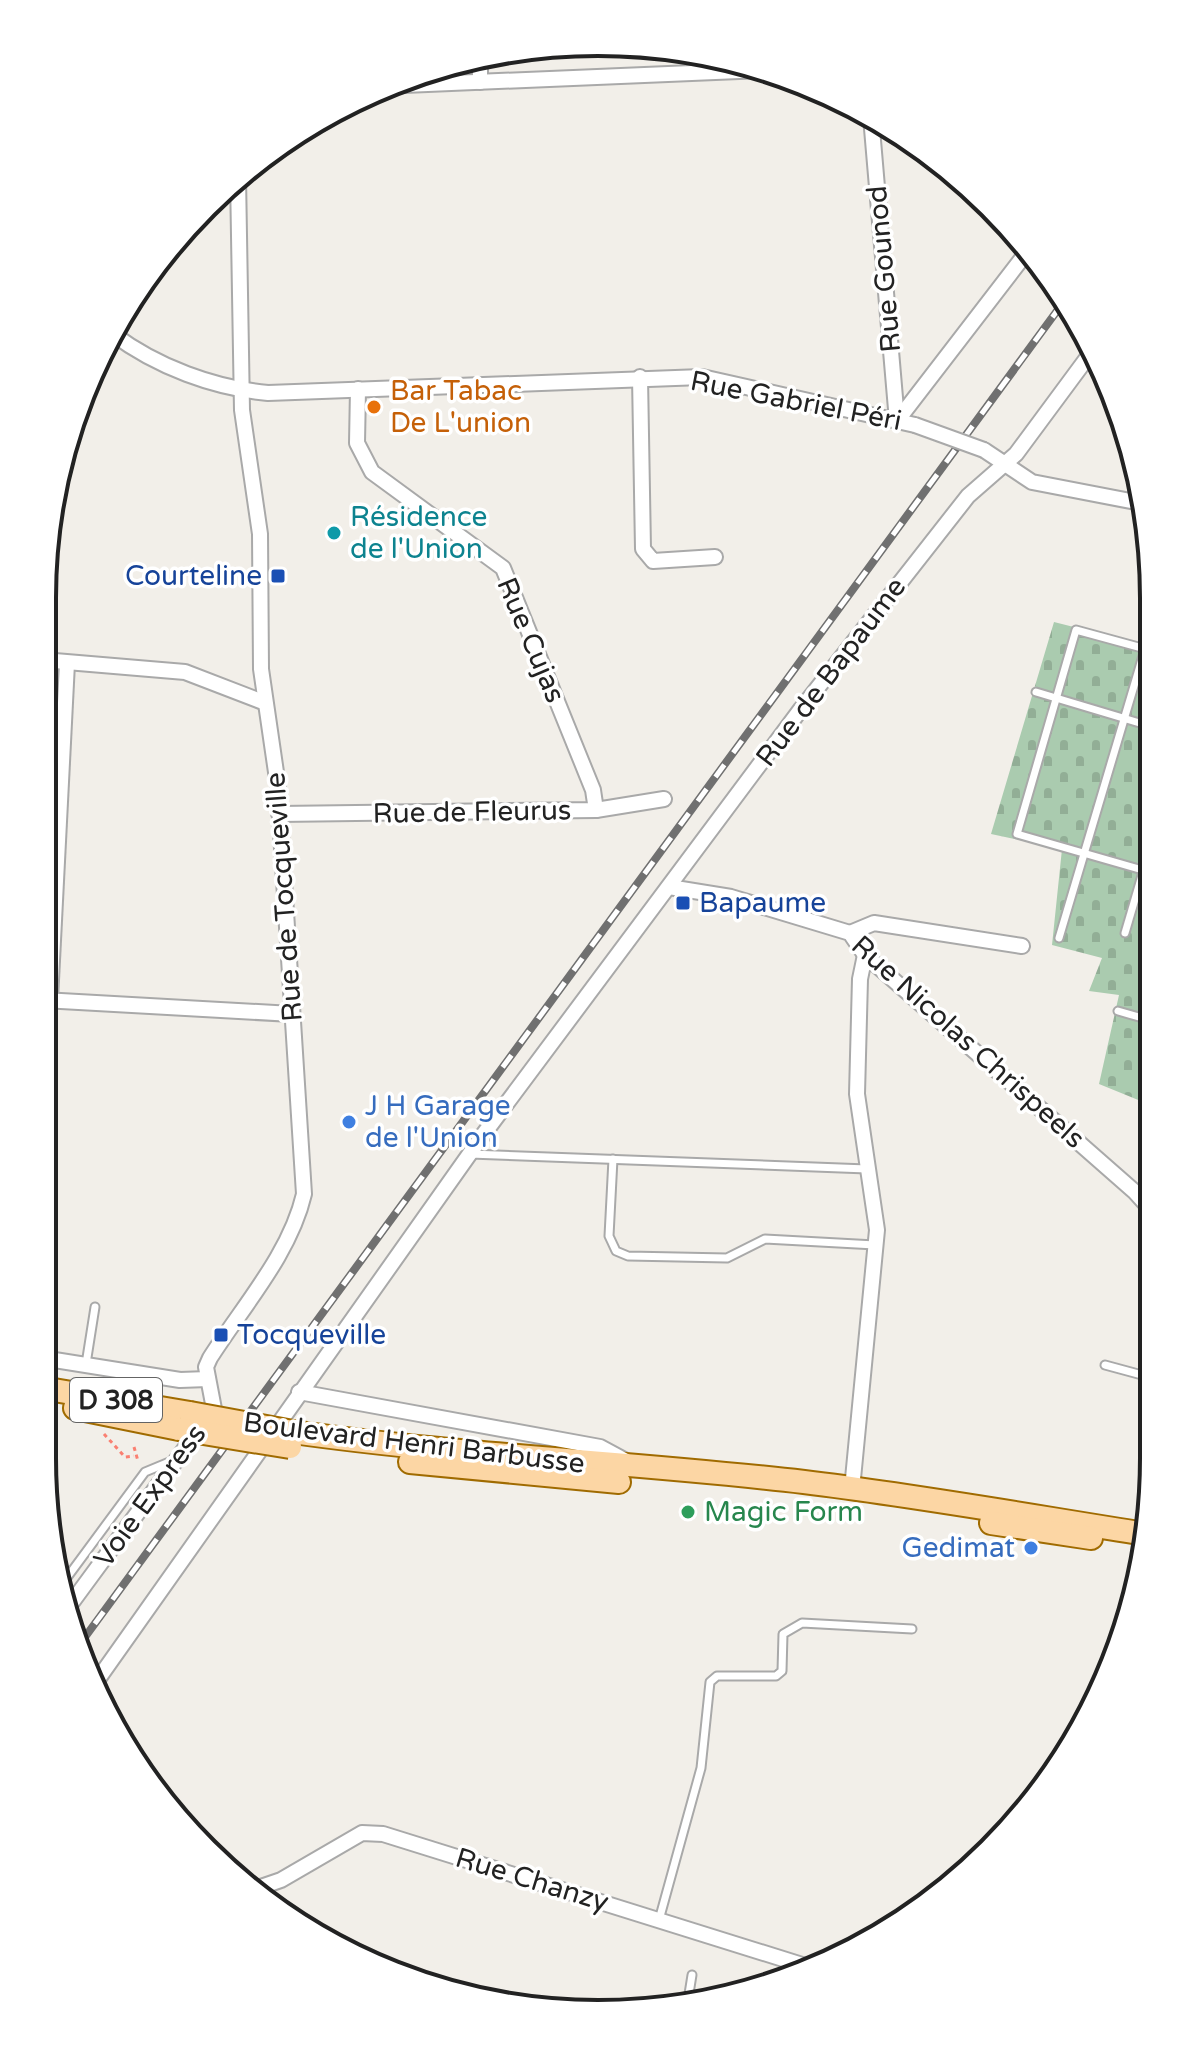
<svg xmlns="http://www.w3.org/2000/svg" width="1196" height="2056" font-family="'Varela Round',sans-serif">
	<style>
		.cemetery { fill: url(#cemetery-stones) }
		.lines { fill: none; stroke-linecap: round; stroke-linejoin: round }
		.lane-casing { stroke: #a9a9a9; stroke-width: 11 }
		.street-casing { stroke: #a9a9a9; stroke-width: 18 }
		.primary-casing { stroke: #a06b00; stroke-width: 26 }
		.path { stroke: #fa8072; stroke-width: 3; stroke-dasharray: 4 4; stroke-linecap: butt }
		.lane { stroke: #fff; stroke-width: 7 }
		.street { stroke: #fff; stroke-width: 14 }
		.primary { stroke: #fcd6a4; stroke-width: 22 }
		.rail-casing { stroke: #707070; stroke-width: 8 }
		.rail { stroke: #fff; stroke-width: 5; stroke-dasharray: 15; stroke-linecap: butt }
		.street-bridge-casing { stroke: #a9a9a9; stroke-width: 18; stroke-linecap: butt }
		.primary-bridge-casing { stroke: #a06b00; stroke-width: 26; stroke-linecap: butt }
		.street-bridge { stroke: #fff; stroke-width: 14 }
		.primary-bridge { stroke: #fcd6a4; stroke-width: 22 }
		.food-dot { fill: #e8710a; stroke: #fff; stroke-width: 3 }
		.culture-dot { fill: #0f9aa8; stroke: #fff; stroke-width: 3 }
		.transit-dot { fill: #1a4fb4; stroke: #fff; stroke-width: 3 }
		.shop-dot { fill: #3f7fe0; stroke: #fff; stroke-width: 3 }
		.leisure-dot { fill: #2e9e5b; stroke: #fff; stroke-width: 3 }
		.labels { text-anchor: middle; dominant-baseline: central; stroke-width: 7; stroke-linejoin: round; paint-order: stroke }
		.shield { fill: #fff; stroke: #646464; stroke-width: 2 }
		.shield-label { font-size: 26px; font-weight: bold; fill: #222 }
		.street-label { font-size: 28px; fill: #222; stroke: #fff }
		.food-label { font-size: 28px; fill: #c56008; stroke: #fff; text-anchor: start }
		.culture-label { font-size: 28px; fill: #0d838f; stroke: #fff; text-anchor: start }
		.transit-label { font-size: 28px; fill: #164399; stroke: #fff; text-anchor: start }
		.shop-label { font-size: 28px; fill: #366cbe; stroke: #fff; text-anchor: start }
		.leisure-label { font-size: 28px; fill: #27864d; stroke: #fff; text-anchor: start }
		.rim { fill: none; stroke: #222; stroke-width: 4 }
	</style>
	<defs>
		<pattern id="cemetery-stones" width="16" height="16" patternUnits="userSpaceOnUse" patternTransform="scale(2)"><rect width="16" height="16" fill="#aacbaf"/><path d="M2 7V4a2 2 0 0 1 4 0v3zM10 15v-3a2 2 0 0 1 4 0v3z" fill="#92ae96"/></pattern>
	</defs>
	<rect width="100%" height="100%" fill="#f2efe9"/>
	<path class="cemetery" d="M 1054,622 L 1153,647 L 1153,1106 L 1099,1084 L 1119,995 L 1089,991 L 1102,958 L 1052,945 L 1062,849 L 991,834 Z"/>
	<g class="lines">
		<g class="lane-casing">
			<g id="lane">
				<path d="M 1153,651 L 1076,630 L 1017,834 L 1153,873"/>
				<path d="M 1036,692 L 1153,727"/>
				<path d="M 1125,933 L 1153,838"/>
				<path d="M 1059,938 L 1145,649"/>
				<path d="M 1118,1011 L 1153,1021"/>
				<path d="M 470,1154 L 867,1169"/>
				<path d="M 613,1159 L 609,1236 L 616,1251 L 628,1256 L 727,1258 L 765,1239 L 875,1245"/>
				<path d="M 86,1364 L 95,1307"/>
				<path d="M 1105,1365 L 1153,1378"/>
				<path d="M 63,1583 L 145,1472 L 174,1460"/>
				<path d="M 659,1920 L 701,1768 L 710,1682 L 717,1676 L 776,1676 L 782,1671 L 783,1634 L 802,1623 L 912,1629"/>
				<path d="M 688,2000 L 692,1975"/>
			</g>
		</g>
		<g class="street-casing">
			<g id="street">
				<path d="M 480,56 L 480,82"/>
				<path d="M 381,86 L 763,70"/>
				<path d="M 871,117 L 897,421"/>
				<path d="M 113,334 C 157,367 214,388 268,393 L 702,377 L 915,425"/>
				<path d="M 640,377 L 643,549 L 653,561 L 715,557"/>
				<path d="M 358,389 L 357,443 L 372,472 L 503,568 L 593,790 L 596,810"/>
				<path d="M 897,421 L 1027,252"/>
				<path d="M 984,450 L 1032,482 L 1141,503"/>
				<path d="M 43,660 L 185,672 L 263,702"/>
				<path d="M 279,814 L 596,810 L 664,799"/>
				<path d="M 669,887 L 731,897 L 850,933 L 865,955 L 1135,1192 L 1153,1212"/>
				<path d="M 850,933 L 874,923 L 1022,946"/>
				<path d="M 43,1000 L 292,1014"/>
				<path d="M 50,1000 L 67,663"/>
				<path d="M 42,1358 L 180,1380 L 208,1379"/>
				<path d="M 299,1392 L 600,1447 L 626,1461"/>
				<path d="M 852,1489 L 877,1230 L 857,1094 L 860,979 L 865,955"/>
				<path d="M 67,1609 L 214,1409 L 206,1367 L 210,1358 C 243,1306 290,1254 304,1194 L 278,786 L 261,669 L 260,534 L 242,410 L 238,177"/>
				<path d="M 96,1682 L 483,1135 L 801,709 L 968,496 L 1016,454 L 1093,350"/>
				<path d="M 255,1889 L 281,1880 L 362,1833 L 383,1834 L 815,1969"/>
			</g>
		</g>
		<g class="primary-casing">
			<g id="primary">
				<path d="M 42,1388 L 190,1413"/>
				<path d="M 75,1408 L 179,1429"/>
				<path d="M 293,1432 C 463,1456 634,1462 804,1482 C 919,1496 1031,1516 1145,1534"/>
				<path d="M 410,1462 L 619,1482"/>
				<path d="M 991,1523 L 1091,1538"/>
			</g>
		</g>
		<g class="path">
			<path d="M 104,1434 L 125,1457 L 134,1456"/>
			<path d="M 134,1447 L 138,1461"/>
		</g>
		<use href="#lane" class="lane"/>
		<use href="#street" class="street"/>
		<use href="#primary" class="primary"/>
		<g class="rail-casing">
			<path id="rail" d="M 77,1648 L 1065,300"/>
		</g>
		<use href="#rail" class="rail"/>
		<g class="street-bridge-casing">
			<path id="street-bridge" d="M 915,425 L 984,450"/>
		</g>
		<g class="primary-bridge-casing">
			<g id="primary-bridge">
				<path d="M 190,1413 L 293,1432"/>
				<path d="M 179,1429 L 290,1447"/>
			</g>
		</g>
		<use href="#street-bridge" class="street-bridge"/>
		<use href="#primary-bridge" class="primary-bridge"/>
	</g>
	<circle class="food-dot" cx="374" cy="407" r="8"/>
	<circle class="culture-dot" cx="334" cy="533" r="8"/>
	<g class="transit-dot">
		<rect x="270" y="568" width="16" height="16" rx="4"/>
		<rect x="675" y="895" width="16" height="16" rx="4"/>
		<rect x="213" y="1327" width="16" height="16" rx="4"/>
	</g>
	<g class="shop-dot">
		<circle cx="349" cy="1122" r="8"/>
		<circle cx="1031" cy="1548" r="8"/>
	</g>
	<circle class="leisure-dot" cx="688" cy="1512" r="8"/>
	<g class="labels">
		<rect class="shield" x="70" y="1378" width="92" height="44" rx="6"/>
		<g class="shield-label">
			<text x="116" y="1400">D 308</text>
		</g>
		<g class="street-label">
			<text transform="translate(884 269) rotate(-95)">Rue Gounod</text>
			<text transform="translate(796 401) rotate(11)">Rue Gabriel Péri</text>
			<text transform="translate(531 640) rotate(67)">Rue Cujas</text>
			<text transform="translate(831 672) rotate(-53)">Rue de Bapaume</text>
			<text transform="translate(472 812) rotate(-1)">Rue de Fleurus</text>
			<text transform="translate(284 897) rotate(-94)">Rue de Tocqueville</text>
			<text transform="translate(968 1042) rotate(42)">Rue Nicolas Chrispeels</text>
			<text transform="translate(414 1443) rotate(7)">Boulevard Henri Barbusse</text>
			<text transform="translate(150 1496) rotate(-54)">Voie Express</text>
			<text transform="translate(532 1880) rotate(17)">Rue Chanzy</text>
		</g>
		<g class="food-label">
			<text x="390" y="391">Bar Tabac<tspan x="390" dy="32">De L'union</tspan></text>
		</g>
		<g class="culture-label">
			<text x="350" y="517">Résidence<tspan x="350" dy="32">de l'Union</tspan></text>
		</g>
		<g class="transit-label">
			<text x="262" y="576" text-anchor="end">Courteline</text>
			<text x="699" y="903">Bapaume</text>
			<text x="237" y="1335">Tocqueville</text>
		</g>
		<g class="shop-label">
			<text x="365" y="1106">J H Garage<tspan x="365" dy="32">de l'Union</tspan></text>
			<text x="1015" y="1548" text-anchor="end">Gedimat</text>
		</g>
		<g class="leisure-label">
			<text x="704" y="1512">Magic Form</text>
		</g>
	</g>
	<path d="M0 0H1196V2056H0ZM598 56H598A542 542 0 0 1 1140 598V1458A542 542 0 0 1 598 2000H598A542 542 0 0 1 56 1458V598A542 542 0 0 1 598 56Z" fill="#fff" fill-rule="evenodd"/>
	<path class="rim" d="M598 56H598A542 542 0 0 1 1140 598V1458A542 542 0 0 1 598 2000H598A542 542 0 0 1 56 1458V598A542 542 0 0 1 598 56Z"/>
</svg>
